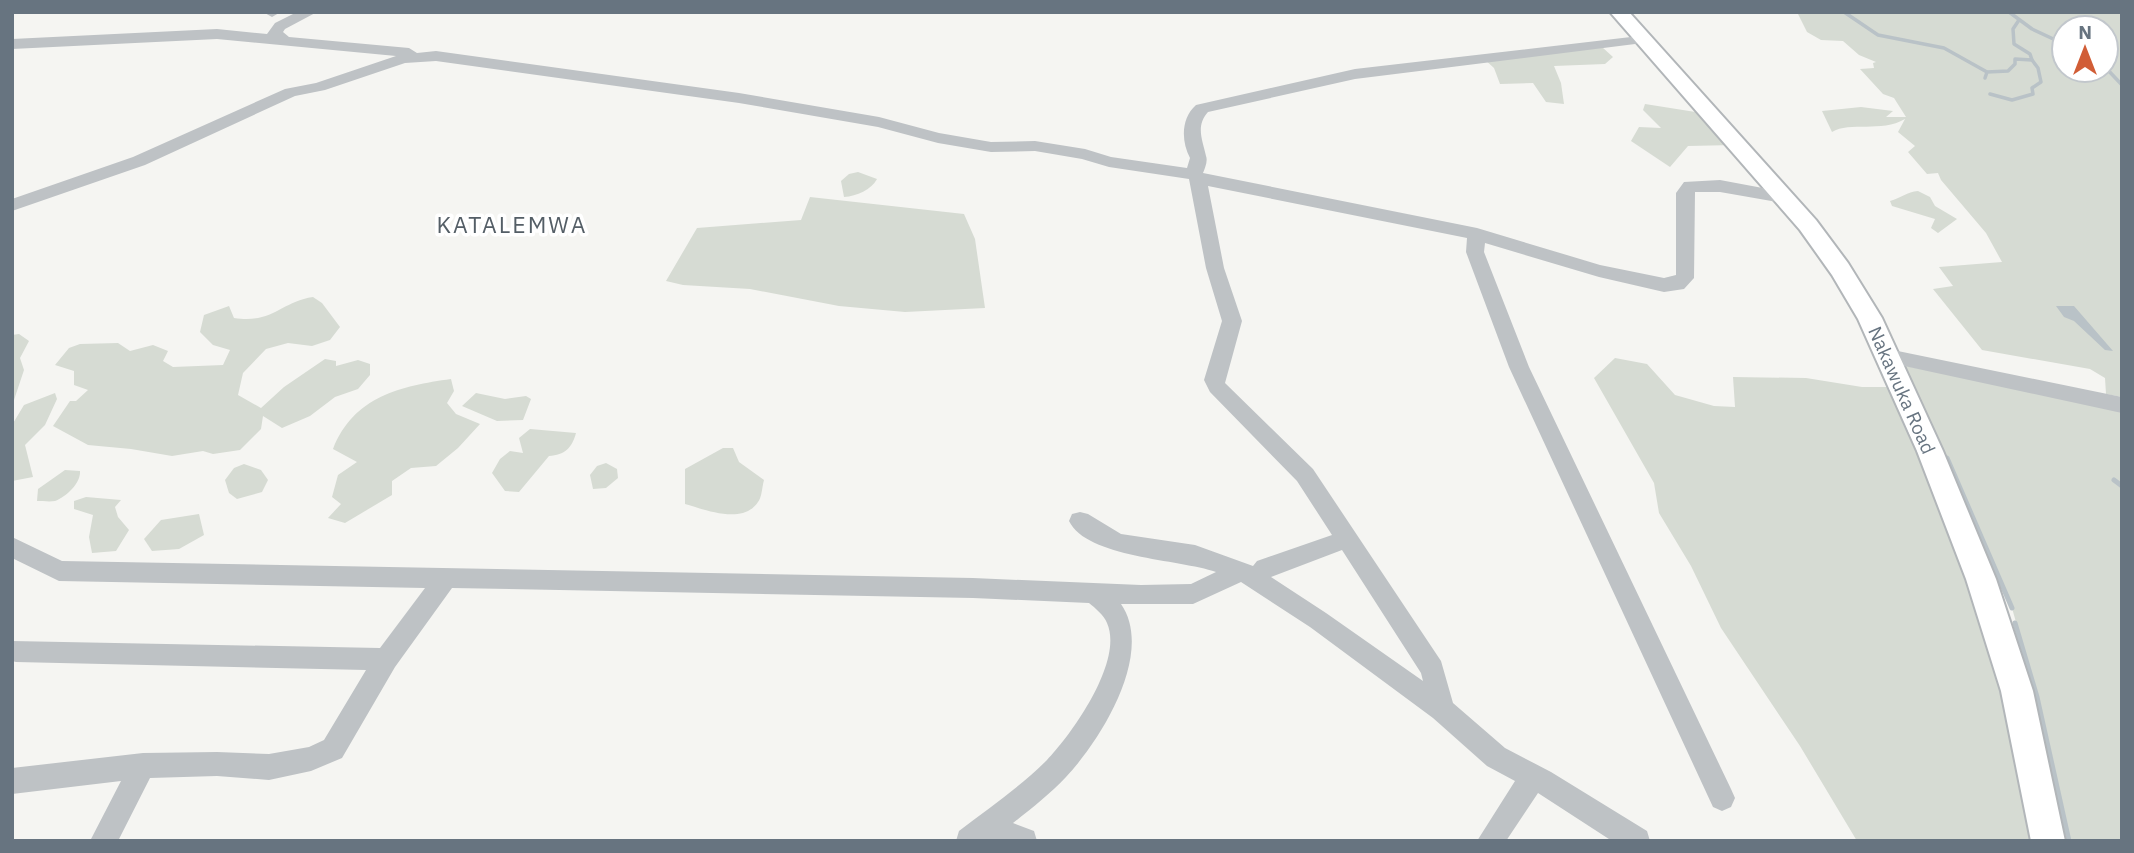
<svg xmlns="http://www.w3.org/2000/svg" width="2134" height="853" font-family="'IBM Plex Sans',sans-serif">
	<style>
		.green { fill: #d6dbd3; fill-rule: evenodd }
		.water { fill: #b9c2c7 }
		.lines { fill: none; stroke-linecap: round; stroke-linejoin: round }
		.stream-far1 { stroke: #b9c2c7; stroke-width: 3.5 }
		.stream { stroke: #b9c2c7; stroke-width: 5 }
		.major-casing { stroke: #b2b6b9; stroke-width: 4 }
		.minor { fill: #bec2c5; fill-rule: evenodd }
		.major { fill: #fff; fill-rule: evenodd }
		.labels { text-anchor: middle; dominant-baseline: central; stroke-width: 7; stroke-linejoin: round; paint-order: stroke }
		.street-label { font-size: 19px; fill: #677480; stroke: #fff }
		.quarter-label { font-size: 23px; letter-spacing: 2px; fill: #545e66; stroke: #fff }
	</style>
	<rect width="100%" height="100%" fill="#f5f5f2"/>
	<g class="green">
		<path d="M 1797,12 L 2122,12 L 2122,397 L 2106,394 L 2105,378 L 2090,369 L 1982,350 L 1933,289 L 1953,286 L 1939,267 L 2002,262 L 1986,233 L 1941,180 L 1938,173 L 1927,174 L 1908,152 L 1915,146 L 1898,132 L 1905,119 C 1881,133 1850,121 1832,132 L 1822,111 L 1861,107 L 1893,111 L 1886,117 L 1906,117 L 1894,98 L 1883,94 L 1860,69 L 1874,68 L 1873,63 L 1876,62 L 1859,55 L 1843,41 L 1821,40 L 1807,32 ZM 2064,28 L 2106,28 L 2106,70 L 2064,70 Z"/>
		<path d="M 1602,47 L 1613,57 L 1605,64 L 1554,66 L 1561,83 L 1564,104 L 1546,102 L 1533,83 L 1500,84 L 1494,68 L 1483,58 Z"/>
		<path d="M 1645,104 L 1708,114 L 1734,145 L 1688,146 L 1670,167 L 1631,141 L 1639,127 L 1661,128 L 1643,110 Z"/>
		<path d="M 858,172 L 877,179 C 871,190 857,196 844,197 L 841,181 L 849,174 Z"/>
		<path d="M 1918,191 L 1930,197 L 1935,206 L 1957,219 L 1938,233 L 1931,228 L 1935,219 L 1892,206 L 1890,201 C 1901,198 1907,192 1918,191 Z"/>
		<path d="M 810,197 L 964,214 L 975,239 L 985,308 L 905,312 L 839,306 L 750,289 L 683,285 L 666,281 L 697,228 L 801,220 Z"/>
		<path d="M 313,297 L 322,303 L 340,327 L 330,340 L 312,346 L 288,343 L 266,349 L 243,373 L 238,395 L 261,408 L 284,387 L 325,359 L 336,361 L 336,366 L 358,360 L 370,364 L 370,375 L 358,389 L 335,397 L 310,416 L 282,428 L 263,416 L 261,429 L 240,450 L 213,454 L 203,451 L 172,456 L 131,449 L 88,445 L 53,426 L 70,401 L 76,401 L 88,390 L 74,385 L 74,371 L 55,365 L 69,348 L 80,344 L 118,343 L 130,351 L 153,345 L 168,351 L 163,361 L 173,367 L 223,365 L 230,350 L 213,345 L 200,332 L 204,315 L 229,306 L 234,318 C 273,324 280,302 313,297 Z"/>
		<path d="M 19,334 L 29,341 L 20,358 L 24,370 L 12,406 L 12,335 Z"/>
		<path d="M 1615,358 L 1647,364 L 1675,395 L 1714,406 L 1735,407 L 1733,377 L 1806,378 L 1862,387 L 1888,387 L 1895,393 L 1977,591 L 2037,841 L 1857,841 L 1800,746 L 1721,628 L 1691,566 L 1659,513 L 1654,483 L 1594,378 Z"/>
		<path d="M 1906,366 L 2122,408 L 2122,841 L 2069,841 L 2037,697 L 2012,608 L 1947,458 L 1905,371 Z"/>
		<path d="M 451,379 L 454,391 L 447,403 L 456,414 L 480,424 L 458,448 L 436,466 L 411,468 L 392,481 L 392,495 L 345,523 L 328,518 L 341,504 L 332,497 L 338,475 L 357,462 L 333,449 C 354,396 401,386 451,379 Z"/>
		<path d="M 55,393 L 57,399 L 45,425 L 25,445 L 33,477 L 12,481 L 12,425 L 24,405 Z"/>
		<path d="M 476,393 L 505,399 L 526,396 L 531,399 L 523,420 L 497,421 L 462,406 Z"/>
		<path d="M 530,429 L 576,433 C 572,448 565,455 549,456 L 519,492 L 505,491 L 492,473 L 500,459 L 510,451 L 523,453 L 519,438 Z"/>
		<path d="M 723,448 L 733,448 L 739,462 L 764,480 C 762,487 762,497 758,502 C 743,525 706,510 685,504 L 685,469 Z"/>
		<path d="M 606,463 L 617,469 L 618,478 L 606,488 L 593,489 L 590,475 L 597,466 Z"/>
		<path d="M 244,464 L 261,470 L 268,480 L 262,492 L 237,499 L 229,493 L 225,480 L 234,468 Z"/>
		<path d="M 65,470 L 80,471 C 81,483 66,497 55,501 C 50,502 42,501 37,501 L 38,489 Z"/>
		<path d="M 86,497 L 121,500 L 115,507 L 118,517 L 129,530 L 116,551 L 92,553 L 89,537 L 93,515 L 74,509 L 74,501 Z"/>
		<path d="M 199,514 L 204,535 L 179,549 L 152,551 L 144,539 L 161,520 Z"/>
	</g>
	<path class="water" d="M 2056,306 L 2074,306 L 2113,351 L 2105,350 L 2074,321 L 2064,317 Z"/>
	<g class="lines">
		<g class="stream-far1">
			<path d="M 1844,12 L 1878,35 L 1944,48 L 1987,72"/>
			<path d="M 2009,12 L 2032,29 L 2064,44"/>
			<path d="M 2106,68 L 2122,85"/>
			<path d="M 1985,78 L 1987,72 L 2008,71 L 2015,64 L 2015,59 L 2032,60 L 2030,54 L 2014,44 L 2013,29 L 2019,20"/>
			<path d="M 1990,94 L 2012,100 L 2033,94 L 2032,88 L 2041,82 L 2038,68 L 2032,60"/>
		</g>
		<g class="stream">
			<path d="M 1947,458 L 2012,608"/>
			<path d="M 2114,480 L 2122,486"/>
			<path d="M 2015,623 L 2037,697 L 2069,841"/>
		</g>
		<g class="major-casing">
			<path id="major" d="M 1610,12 L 1629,12 L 1816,220 L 1848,263 L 1882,318 L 1943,451 L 1996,579 L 2033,691 L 2065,841 L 2031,841 L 2001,691 L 1966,579 L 1917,451 L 1858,319 L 1832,275 L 1800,230 Z"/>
		</g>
		<g class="minor">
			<path d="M 263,12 L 279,12 L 279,13 L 272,17 Z"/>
			<path d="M 297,12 L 317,12 L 285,29 L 283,32 L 289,37 L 409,48 L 417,53 L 436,51 L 739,93 L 879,117 L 939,133 L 991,142 L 1035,141 L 1085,149 L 1111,157 L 1187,168 L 1190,158 C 1181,141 1181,118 1196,105 L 1355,69 L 1648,35 L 1651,38 L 1648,41 L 1643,43 L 1355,79 L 1208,112 C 1195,126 1203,141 1206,156 C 1208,161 1205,168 1203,173 L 1477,228 L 1600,265 L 1664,278 L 1676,275 L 1676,193 L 1684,182 L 1720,180 L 1789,193 L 1792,197 L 1789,201 L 1783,203 L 1720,192 L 1695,192 L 1694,278 L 1684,289 L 1664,292 L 1599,277 L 1485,243 L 1484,252 L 1529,367 L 1731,789 L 1735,798 L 1731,807 L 1722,811 L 1713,807 L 1509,367 L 1466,252 L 1467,238 L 1208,186 L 1224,268 L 1242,321 L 1225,383 L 1313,469 L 1441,661 L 1453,703 L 1505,748 L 1551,772 L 1647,831 L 1650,841 L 1612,841 L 1538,793 L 1506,841 L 1477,841 L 1515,781 L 1487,766 L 1433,718 L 1310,627 L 1241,582 L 1193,604 L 1121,604 C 1155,653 1101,740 1066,777 C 1050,794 1031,809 1013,823 L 1034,831 L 1037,841 L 956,841 L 959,831 C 989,808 1020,787 1047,760 C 1072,734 1124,661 1107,623 C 1104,615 1095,608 1089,603 L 973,598 L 452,588 L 395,667 L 342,758 L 311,771 L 269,780 L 217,776 L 150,778 L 118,841 L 90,841 L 121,781 L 12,794 L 12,768 L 143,753 L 217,752 L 269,754 L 309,747 L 324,740 L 366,670 L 16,662 L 12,661 L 12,641 L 380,648 L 425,588 L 59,581 L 12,558 L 12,537 L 62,561 L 973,578 L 1141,585 L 1191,584 L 1216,572 C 1179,559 1087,558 1069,521 L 1072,514 L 1080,512 L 1088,514 L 1121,534 L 1195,545 L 1253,566 L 1257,561 L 1332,535 L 1297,481 L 1210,392 L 1204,380 L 1222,321 L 1206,268 L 1189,179 L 1109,167 L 1082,159 L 1035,151 L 991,152 L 938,143 L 878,127 L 739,103 L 436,61 L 405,63 L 325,90 L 295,96 L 145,165 L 12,211 L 12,199 L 133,157 L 285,89 L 316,83 L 396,56 L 217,39 L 12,49 L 12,39 L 217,29 L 267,34 L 275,23 ZM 1342,550 L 1421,673 L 1423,681 L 1326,613 L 1271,577 Z"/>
			<path d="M 1888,349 L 2122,397 L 2122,413 L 1881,361 L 1878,356 L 1881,351 Z"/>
		</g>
		<use href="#major" class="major"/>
	</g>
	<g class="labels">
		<g class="street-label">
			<text transform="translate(1902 390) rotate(66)">Nakawuka Road</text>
		</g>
		<g class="quarter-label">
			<text x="512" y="224">KATALEMWA</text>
		</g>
	</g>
	<rect width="2134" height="853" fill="none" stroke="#677480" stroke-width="28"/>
	<g transform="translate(2085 49)"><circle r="33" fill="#ffffff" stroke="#c2c7cc" stroke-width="2"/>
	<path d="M0-5L12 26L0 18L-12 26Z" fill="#d15d36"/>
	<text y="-10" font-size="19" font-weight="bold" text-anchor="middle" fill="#677480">N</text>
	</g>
</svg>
